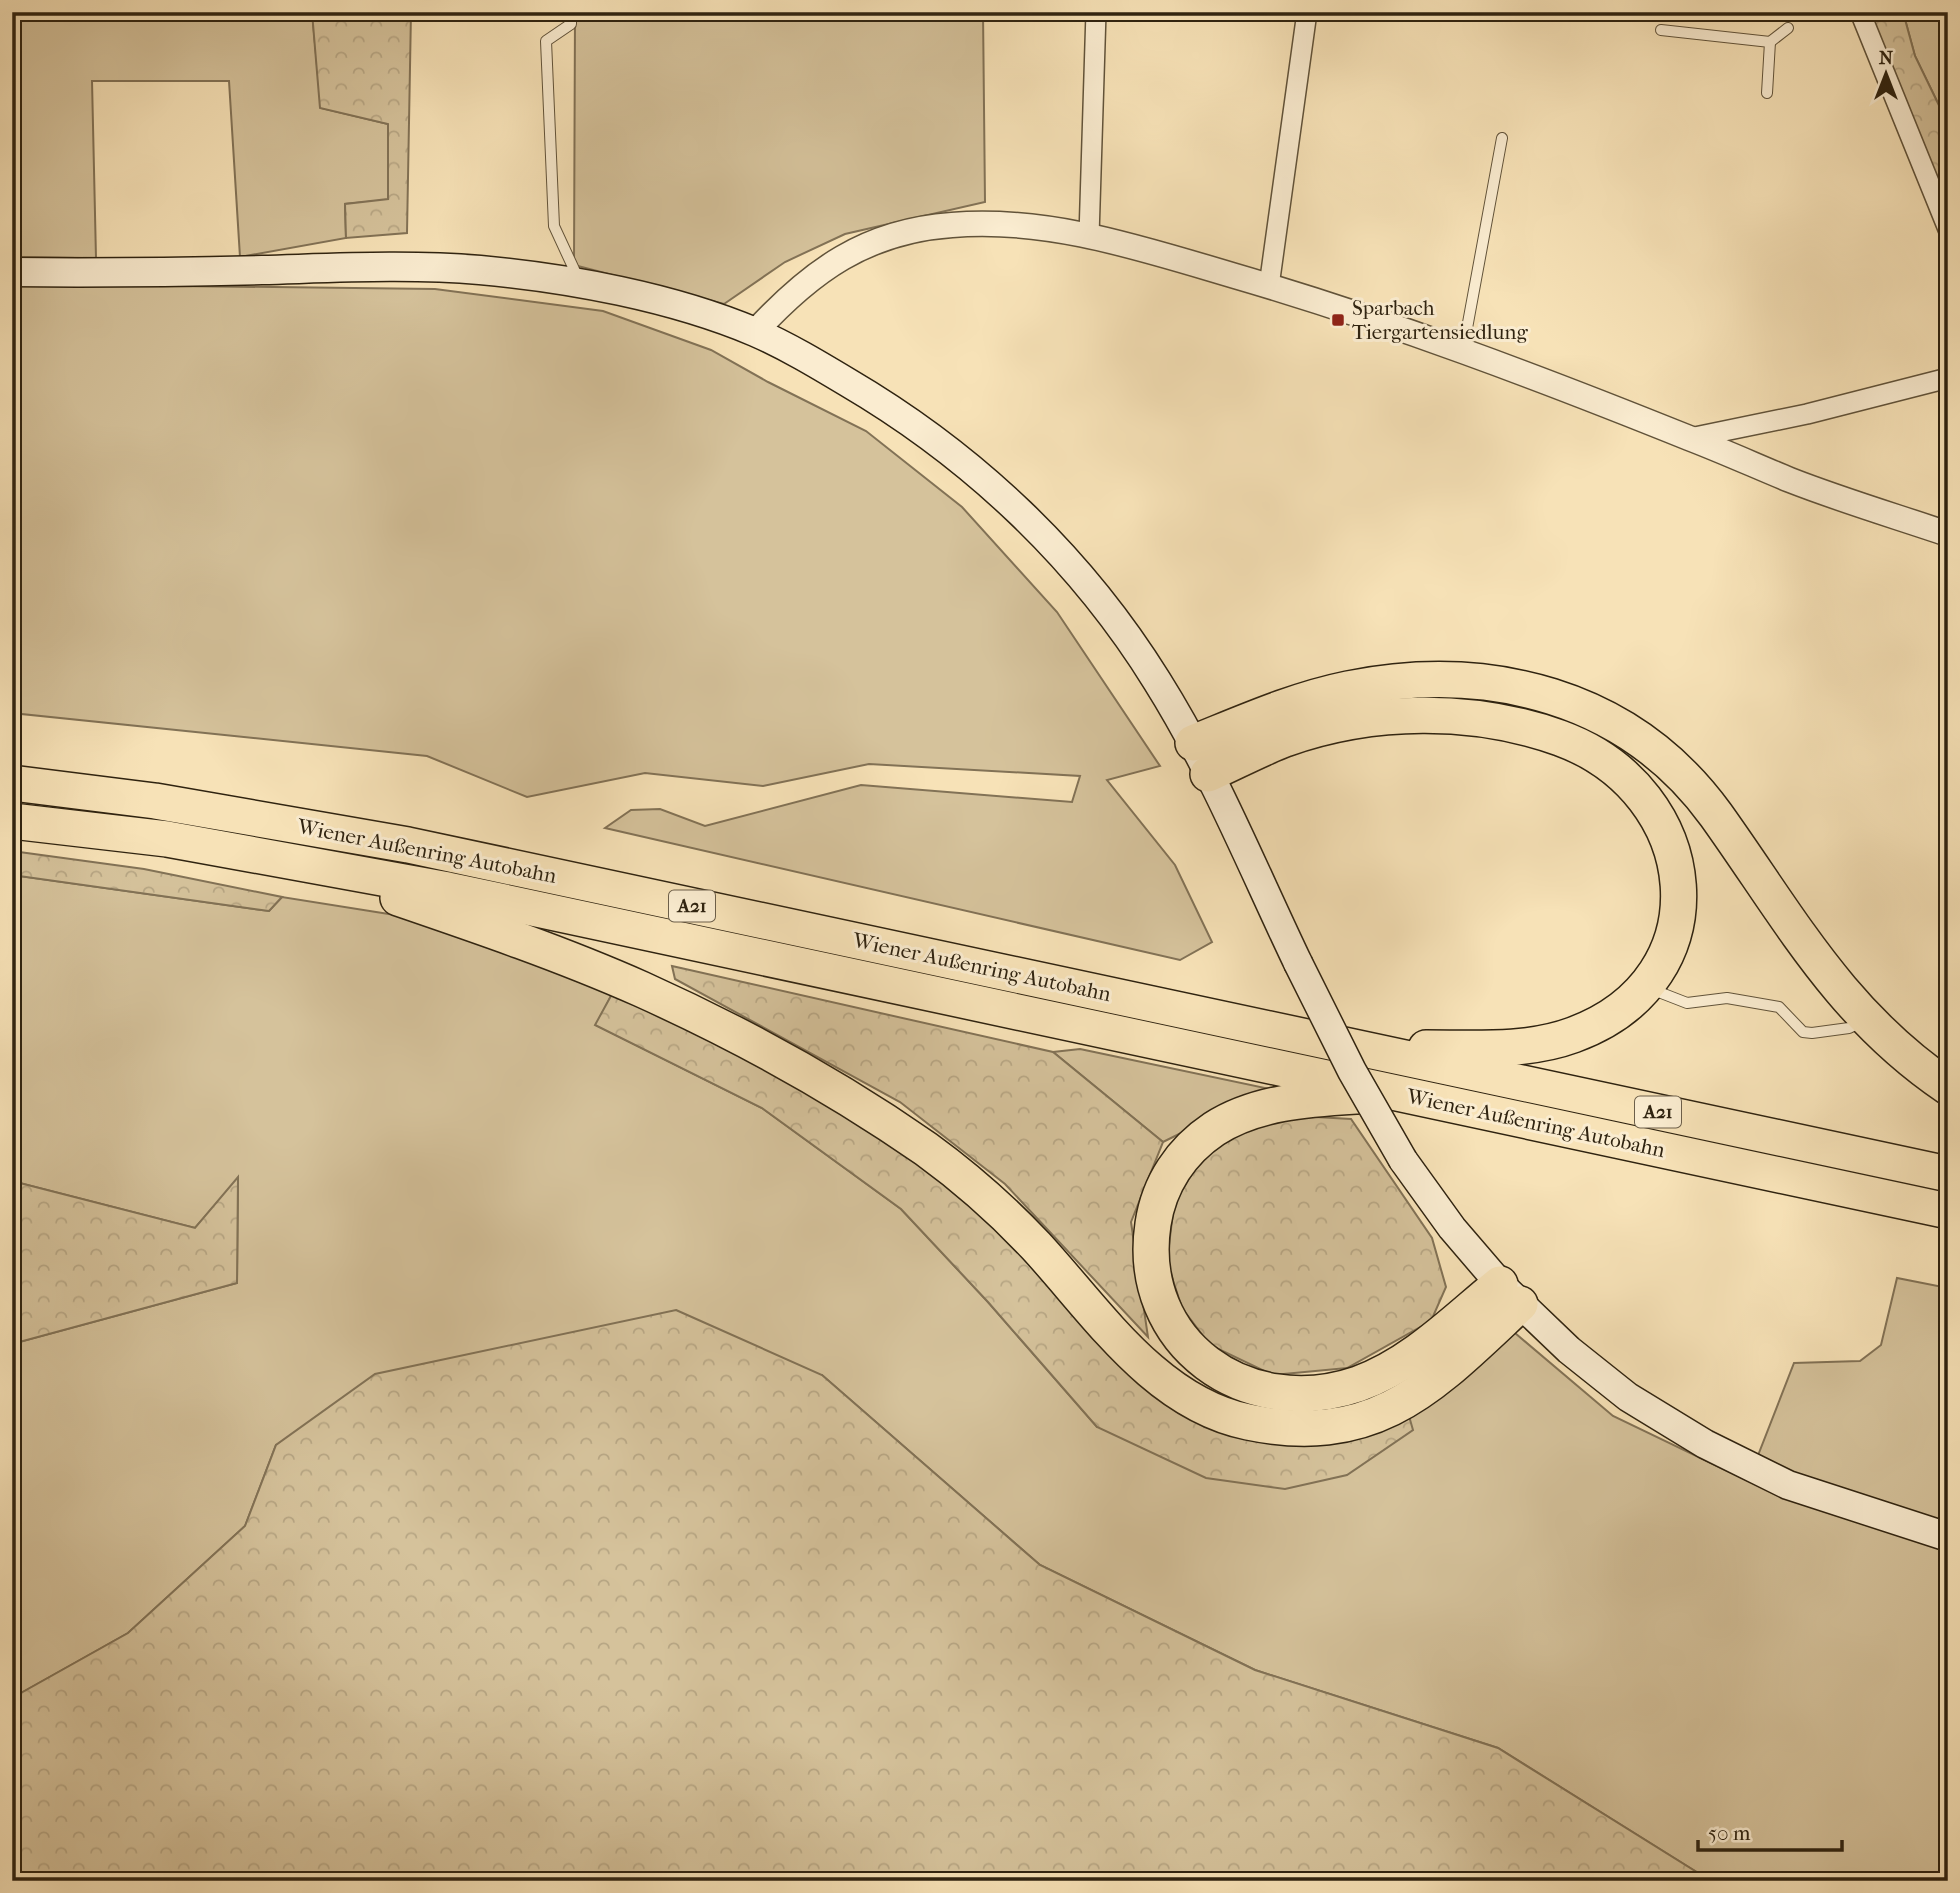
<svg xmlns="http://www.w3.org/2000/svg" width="1960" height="1893" font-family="'IM FELL French Canon',serif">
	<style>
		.grass { fill: #d5c29b; stroke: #827256; stroke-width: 2 }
		.forest { fill: url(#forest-crowns); stroke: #827256; stroke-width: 2 }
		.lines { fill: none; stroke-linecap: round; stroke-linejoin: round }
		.service-casing { stroke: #61533a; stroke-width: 12 }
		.minor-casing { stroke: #61533a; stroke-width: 22 }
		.tertiary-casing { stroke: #61533a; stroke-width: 27 }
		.secondary-casing { stroke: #2f2310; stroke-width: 31 }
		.motorway-casing { stroke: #2f2310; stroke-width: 38 }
		.service { stroke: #faecd0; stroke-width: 10 }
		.minor { stroke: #faecd0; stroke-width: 19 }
		.tertiary { stroke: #faecd0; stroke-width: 24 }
		.secondary { stroke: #faecd0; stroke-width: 28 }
		.motorway { stroke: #f7e2b7; stroke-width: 35 }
		.secondary-bridge-casing { stroke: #2f2310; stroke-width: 31; stroke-linecap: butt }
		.secondary-bridge { stroke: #faecd0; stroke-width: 28 }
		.poi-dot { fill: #8f2418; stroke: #faecd0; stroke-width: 2.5 }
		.labels { text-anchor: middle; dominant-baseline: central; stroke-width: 6; stroke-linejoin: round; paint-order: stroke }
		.shield { fill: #faecd0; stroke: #6c5f4a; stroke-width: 2 }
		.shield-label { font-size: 19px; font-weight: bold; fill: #2f2310 }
		.poi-label { font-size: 21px; fill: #2f2310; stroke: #faecd0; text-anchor: start }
		.street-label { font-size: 21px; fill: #2f2310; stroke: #faecd0 }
	</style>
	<defs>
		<pattern id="forest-crowns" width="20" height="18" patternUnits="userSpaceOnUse" patternTransform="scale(1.75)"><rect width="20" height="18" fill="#d5c29b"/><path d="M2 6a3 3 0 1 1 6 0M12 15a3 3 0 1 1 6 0" fill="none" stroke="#b7a684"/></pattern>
	</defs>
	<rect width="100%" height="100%" fill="#f7e2b7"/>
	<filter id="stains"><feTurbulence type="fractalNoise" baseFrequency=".00286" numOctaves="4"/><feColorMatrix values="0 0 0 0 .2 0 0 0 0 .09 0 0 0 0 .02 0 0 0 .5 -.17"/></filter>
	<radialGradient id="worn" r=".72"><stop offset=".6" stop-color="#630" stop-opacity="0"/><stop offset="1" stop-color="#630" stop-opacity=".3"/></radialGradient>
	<g class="grass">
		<path d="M 12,12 L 312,12 L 321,108 L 388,124 L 388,200 L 345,204 L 346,238 L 240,257 L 229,81 L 92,81 L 96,258 L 12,257 Z"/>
		<path d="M 575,12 L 983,12 L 985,202 L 845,234 L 785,262 L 724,304 L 574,265 Z"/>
		<path d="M 1903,12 L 1948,12 L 1948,124 L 1915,56 Z"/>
		<path d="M 12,284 L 435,289 L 603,311 L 711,350 L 768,382 L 866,431 L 962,507 L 1057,612 L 1160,766 L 1107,780 L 1175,865 L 1212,942 L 1180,960 L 605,828 L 631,810 L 660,809 L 705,826 L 861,785 L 1072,802 L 1080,776 L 869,764 L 763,786 L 645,773 L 527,797 L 427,756 L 12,713 Z"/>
		<path d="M 12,875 L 269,911 L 282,897 L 420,919 L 612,994 L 596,1025 L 762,1108 L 901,1209 L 988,1302 L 1097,1427 L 1409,1416 L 1515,1333 L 1613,1416 L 1748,1481 L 1794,1363 L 1860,1361 L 1881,1345 L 1897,1278 L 1948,1288 L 1948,1881 L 1711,1881 L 1498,1748 L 1255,1670 L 1040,1565 L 822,1375 L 276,1445 L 245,1526 L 128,1633 L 12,1698 L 12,1344 L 237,1283 L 238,1179 L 195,1228 L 12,1181 Z"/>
		<path d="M 1080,1049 L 1270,1089 L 1163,1142 L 1053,1052 Z"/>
	</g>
	<g class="forest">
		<path d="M 312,12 L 411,12 L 407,233 L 346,238 L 345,204 L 388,199 L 388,124 L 320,108 Z"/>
		<path d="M 1870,12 L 1903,12 L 1915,56 L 1948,124 L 1948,208 Z"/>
		<path d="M 12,851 L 144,869 L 282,897 L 269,911 L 12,875 Z"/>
		<path d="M 672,966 L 1053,1052 L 1163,1142 L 1131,1222 L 1148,1337 L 1005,1184 L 900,1102 L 675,979 Z"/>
		<path d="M 612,994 L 796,1078 L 970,1196 L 1223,1426 L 1409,1416 L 1413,1430 L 1347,1475 L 1285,1489 L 1206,1478 L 1097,1427 L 988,1302 L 901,1209 L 762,1108 L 595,1025 Z"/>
		<path d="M 1298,1116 L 1351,1119 L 1432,1238 L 1446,1287 L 1431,1321 L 1347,1368 L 1273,1375 L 1210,1345 L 1182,1308 L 1167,1262 L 1174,1204 L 1200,1160 L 1242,1130 Z"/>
		<path d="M 238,1177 L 237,1283 L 12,1344 L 12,1181 L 195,1228 Z"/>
		<path d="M 676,1310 L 822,1375 L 1040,1565 L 1255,1670 L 1498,1748 L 1711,1881 L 12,1881 L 12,1698 L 128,1633 L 245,1526 L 276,1445 L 375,1374 Z"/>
	</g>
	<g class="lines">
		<g class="service-casing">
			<g id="service">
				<path d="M 571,12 L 571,24 L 546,41 L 554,226 L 579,280"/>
				<path d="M 1661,30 L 1770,42 L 1767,93"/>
				<path d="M 1770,42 L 1788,28"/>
				<path d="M 1463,350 L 1502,138"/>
				<path d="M 1651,989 L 1687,1003 L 1727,998 L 1779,1007 L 1803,1032 L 1812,1033 L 1849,1028 L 1862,1022"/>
			</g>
		</g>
		<g class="minor-casing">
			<g id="minor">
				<path d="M 1860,12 L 1948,229"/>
				<path d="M 1089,236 L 1096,12"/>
				<path d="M 1269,286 L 1307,12"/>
				<path d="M 1690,438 L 1807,414 L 1948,378"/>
			</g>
		</g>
		<g class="tertiary-casing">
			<path id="tertiary" d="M 755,332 C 811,271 866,231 952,225 C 1049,217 1143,249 1235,276 C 1389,321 1540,378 1689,438 C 1723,451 1756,466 1790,480 C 1841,500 1895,516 1948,534"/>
		</g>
		<g class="secondary-casing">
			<g id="secondary">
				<path d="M 12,272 C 96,273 179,272 262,270 C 335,268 408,264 480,270 C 569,278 672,297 755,332 C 787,346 817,364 847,382 C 973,456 1080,557 1157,681 C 1213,770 1253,869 1298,963"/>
				<path d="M 1403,1160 L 1452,1228 L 1500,1284 L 1569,1350 L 1628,1397 L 1705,1444 L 1788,1485 L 1948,1537"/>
			</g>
		</g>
		<g class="motorway-casing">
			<g id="motorway">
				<path d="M 1193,743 C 1243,723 1294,700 1348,689 C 1488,661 1629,695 1716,815 C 1789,917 1840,1014 1948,1087"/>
				<path d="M 1208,774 C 1233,763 1259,749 1285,739 C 1372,708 1473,707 1560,738 C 1705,791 1726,979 1573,1035 C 1527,1052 1474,1048 1426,1048"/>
				<path d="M 12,783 L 155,801 L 408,845 L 1948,1174"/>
				<path d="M 12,821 L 167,839 L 448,890 L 1948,1211"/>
				<path d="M 398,898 C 480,926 562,954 641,989 C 741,1034 837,1087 926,1149 C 966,1178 1003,1211 1036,1246 C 1096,1311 1155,1403 1248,1422 C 1378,1449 1434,1384 1520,1304"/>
				<path d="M 1357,1096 C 1308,1099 1256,1102 1214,1129 C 1181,1151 1159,1184 1153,1224 C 1135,1344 1247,1422 1358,1384 C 1412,1365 1456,1320 1500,1284"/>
			</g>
		</g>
		<use href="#service" class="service"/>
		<use href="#minor" class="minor"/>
		<use href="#tertiary" class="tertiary"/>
		<use href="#secondary" class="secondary"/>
		<use href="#motorway" class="motorway"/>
		<g class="secondary-bridge-casing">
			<path id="secondary-bridge" d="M 1298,963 L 1352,1071 L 1403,1160"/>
		</g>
		<use href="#secondary-bridge" class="secondary-bridge"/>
	</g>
	<rect class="poi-dot" x="1331" y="313" width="14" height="14" rx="3.5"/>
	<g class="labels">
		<g class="shield">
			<rect x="669" y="890.5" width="46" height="31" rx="5"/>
			<rect x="1635" y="1096.5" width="46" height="31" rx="5"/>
		</g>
		<g class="shield-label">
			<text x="692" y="906">A21</text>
			<text x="1658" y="1112">A21</text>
		</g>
		<g class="poi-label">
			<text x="1352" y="308">Sparbach<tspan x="1352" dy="24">Tiergartensiedlung</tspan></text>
		</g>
		<g class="street-label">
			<text transform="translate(427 851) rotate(11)">Wiener Außenring Autobahn</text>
			<text transform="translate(982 967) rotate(12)">Wiener Außenring Autobahn</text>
			<text transform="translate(1536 1123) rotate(12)">Wiener Außenring Autobahn</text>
		</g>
	</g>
	<rect width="1960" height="1893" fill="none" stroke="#f7e2b7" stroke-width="42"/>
	<rect x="14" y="14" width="1932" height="1865" fill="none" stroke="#2f2310" stroke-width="3.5"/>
	<rect x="21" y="21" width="1918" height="1851" fill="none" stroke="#2f2310" stroke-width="2"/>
	<g transform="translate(1886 74)" stroke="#faecd0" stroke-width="5" paint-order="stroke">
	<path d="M0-5L12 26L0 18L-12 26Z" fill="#2f2310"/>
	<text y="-10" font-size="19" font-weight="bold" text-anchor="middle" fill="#2f2310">N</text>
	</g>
	<path d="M1698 1840v10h144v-10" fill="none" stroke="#2f2310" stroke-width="3.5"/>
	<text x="1708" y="1840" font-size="21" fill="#2f2310" stroke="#faecd0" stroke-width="5" paint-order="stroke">50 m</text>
	<rect width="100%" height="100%" filter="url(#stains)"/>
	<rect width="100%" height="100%" fill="url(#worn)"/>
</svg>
